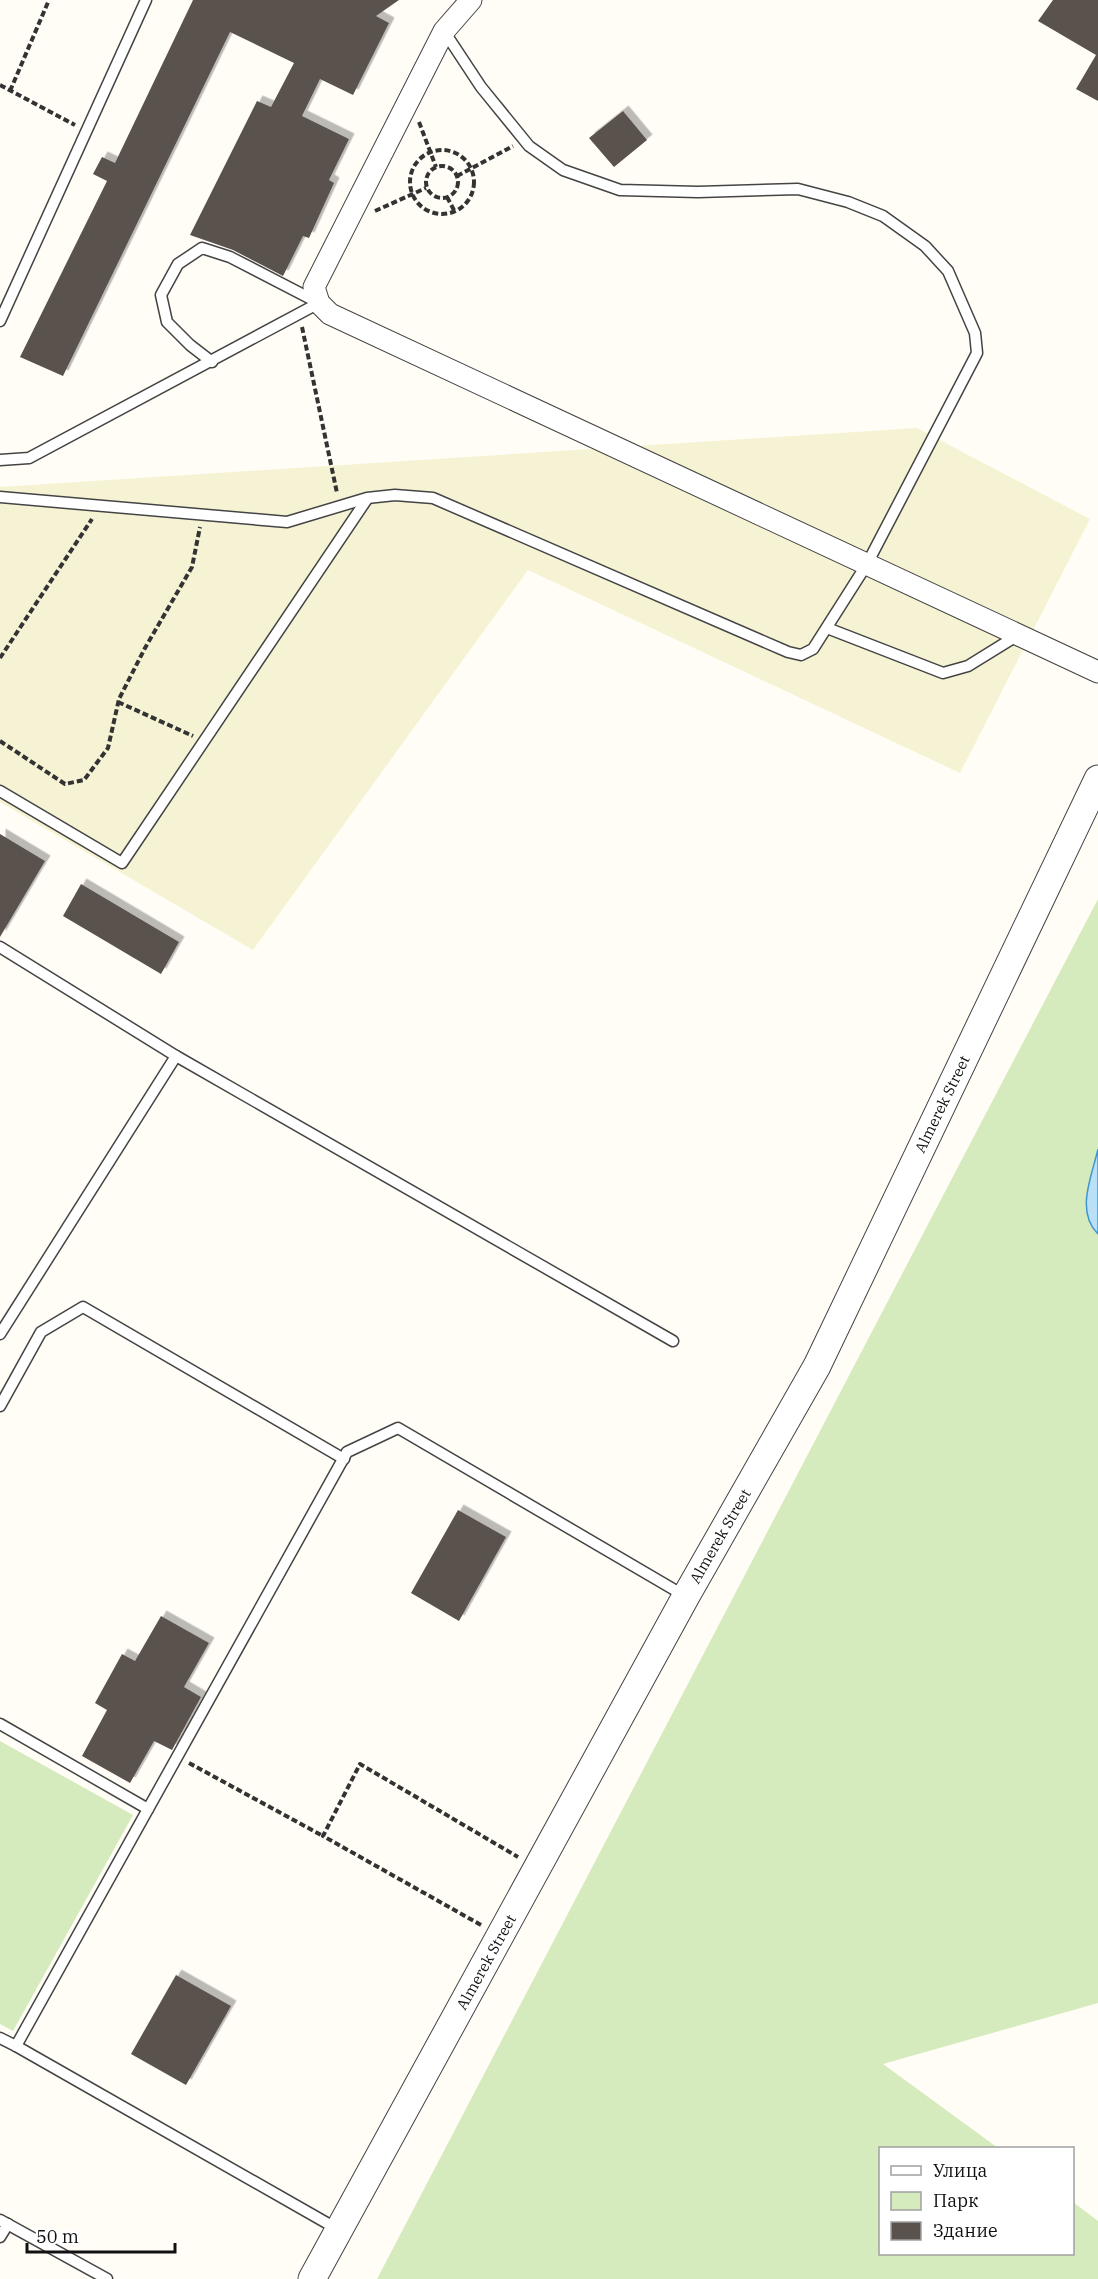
<svg xmlns="http://www.w3.org/2000/svg" width="1098" height="2279" font-family="'IBM Plex Serif',serif">
	<style>
		.farmland { fill: #f6f3d4 }
		.green { fill: #d5ebbd }
		.water { fill: #b9e0f7; stroke: #3f96cf; stroke-width: 1.5 }
		.building { fill: #5a524d; filter: url(#shadow) }
		.lines { fill: none; stroke-linecap: round; stroke-linejoin: round }
		.service-casing { stroke: #444; stroke-width: 13 }
		.minor-casing { stroke: #444; stroke-width: 23 }
		.tertiary-casing { stroke: #444; stroke-width: 29 }
		.path { stroke: #333; stroke-width: 4; stroke-dasharray: 6 3; stroke-linecap: butt }
		.service { stroke: #fff; stroke-width: 10 }
		.minor { stroke: #fff; stroke-width: 21 }
		.tertiary { stroke: #fff; stroke-width: 27 }
		.labels { text-anchor: middle; dominant-baseline: central; stroke-width: 6; stroke-linejoin: round; paint-order: stroke }
		.street-label { font-size: 15px; fill: #111; stroke: #fff }
	</style>
	<defs>
		<filter id="shadow"><feDropShadow dx="5.5" dy="-5.5" stdDeviation="0" flood-color="#0004"/></filter>
	</defs>
	<rect width="100%" height="100%" fill="#fffdf5"/>
	<path class="farmland" d="M 917,428 L 1090,519 L 960,773 L 528,570 L 253,950 L 0,802 L 0,487 Z"/>
	<g class="green">
		<path d="M 1098,899 L 1098,2003 L 883,2064 L 998,2148 L 880,2148 L 880,2254 L 1072,2254 L 1073,2202 L 1098,2221 L 1098,2279 L 377,2279 Z"/>
		<path d="M 0,1741 L 133,1815 L 13,2031 L 0,2024 Z"/>
	</g>
	<path class="water" d="M 1098,1149 L 1098,1234 C 1075,1211 1092,1176 1098,1149 Z"/>
	<g class="building">
		<path d="M 193,0 L 399,0 L 376,16 L 389,23 L 353,95 L 320,79 L 302,116 L 349,139 L 329,180 L 334,183 L 309,238 L 303,236 L 283,276 L 233,250 L 190,235 L 257,101 L 271,107 L 294,63 L 230,32 L 63,376 L 20,357 L 107,181 L 93,174 L 102,157 L 115,163 Z"/>
		<path d="M 1053,0 L 1098,0 L 1098,101 L 1076,89 L 1096,55 L 1038,21 Z"/>
		<path d="M 623,111 L 647,140 L 614,167 L 589,138 Z"/>
		<path d="M 0,834 L 45,861 L 0,937 Z"/>
		<path d="M 81,884 L 179,942 L 161,974 L 63,916 Z"/>
		<path d="M 458,1510 L 506,1537 L 459,1621 L 411,1593 Z"/>
		<path d="M 161,1616 L 209,1643 L 184,1687 L 201,1697 L 172,1750 L 154,1741 L 130,1783 L 82,1756 L 107,1710 L 95,1703 L 122,1654 L 135,1661 Z"/>
		<path d="M 176,1975 L 231,2006 L 186,2085 L 131,2054 Z"/>
	</g>
	<g class="lines">
		<g class="service-casing">
			<g id="service">
				<path d="M 0,321 L 146,0"/>
				<path d="M 212,362 L 190,345 L 167,322 L 161,295 L 178,264 L 202,248 L 230,257 L 319,303"/>
				<path d="M 0,460 L 29,458 L 319,303"/>
				<path d="M 0,497 L 287,522 L 367,498 L 395,495 L 433,498 L 788,652 L 801,655 L 813,649 L 867,564 L 977,353 L 975,333 L 948,271 L 925,246 L 883,216 L 848,202 L 798,189 L 698,192 L 620,190 L 563,170 L 529,146 L 481,87 L 444,31"/>
				<path d="M 827,628 L 943,673 L 968,666 L 1018,635"/>
				<path d="M 0,791 L 122,863 L 367,499"/>
				<path d="M 0,947 L 176,1056"/>
				<path d="M 0,1334 L 176,1056 L 673,1341"/>
				<path d="M 0,1406 L 41,1332 L 83,1307 L 344,1459"/>
				<path d="M 0,1724 L 148,1809"/>
				<path d="M 0,2038 L 16,2046"/>
				<path d="M 0,2220 L 107,2279"/>
				<path d="M 339,2230 L 16,2046 L 347,1452 L 398,1428 L 685,1596"/>
				<path d="M 0,2237 L 8,2224"/>
			</g>
		</g>
		<g class="minor-casing">
			<path id="minor" d="M 471,0 L 444,31 L 314,287 L 319,303 L 330,314 L 1098,672"/>
		</g>
		<g class="tertiary-casing">
			<path id="tertiary" d="M 312,2279 L 686,1596 L 817,1366 L 1098,779"/>
		</g>
		<g class="path">
			<path d="M 0,85 L 75,125"/>
			<path d="M 10,91 L 49,0"/>
			<path d="M 419,122 L 436,167"/>
			<circle cx="442" cy="182" r="32"/>
			<circle cx="442" cy="182" r="16"/>
			<path d="M 457,176 L 513,146"/>
			<path d="M 447,197 L 455,212"/>
			<path d="M 375,211 L 426,188"/>
			<path d="M 302,327 L 337,493"/>
			<path d="M 0,658 L 92,519"/>
			<path d="M 118,702 L 193,736"/>
			<path d="M 0,741 L 65,784 L 84,780 L 108,748 L 119,699 L 145,648 L 192,567 L 200,527"/>
			<path d="M 189,1763 L 323,1836"/>
			<path d="M 481,1925 L 323,1836 L 360,1764 L 518,1857"/>
		</g>
		<use href="#service" class="service"/>
		<use href="#minor" class="minor"/>
		<use href="#tertiary" class="tertiary"/>
	</g>
	<g class="labels">
		<g class="street-label">
			<text transform="translate(942 1104) rotate(-64)">Almerek Street</text>
			<text transform="translate(720 1536) rotate(-60)">Almerek Street</text>
			<text transform="translate(486 1962) rotate(-61)">Almerek Street</text>
		</g>
	</g>
	<rect x="879" y="2147" width="195" height="108" fill="#ffffff" stroke="#a0a0a0" stroke-width="1.5"/>
	<rect x="891" y="2166" width="30" height="9" fill="#ffffff" stroke="#a0a0a0" stroke-width="1.5"/>
	<text x="933" y="2177" font-size="18" fill="#111111">Улица</text>
	<rect x="891" y="2192" width="30" height="18" fill="#d5ebbd" stroke="#a0a0a0" stroke-width="1.5"/>
	<text x="933" y="2207" font-size="18" fill="#111111">Парк</text>
	<rect x="891" y="2222" width="30" height="18" fill="#5a524d" stroke="#a0a0a0" stroke-width="1.5"/>
	<text x="933" y="2237" font-size="18" fill="#111111">Здание</text>
	<path d="M27 2243v9h148v-9" fill="none" stroke="#111111" stroke-width="3"/>
	<text x="36" y="2243" font-size="18" fill="#111111" stroke="#ffffff" stroke-width="4.5" paint-order="stroke">50 m</text>
</svg>
